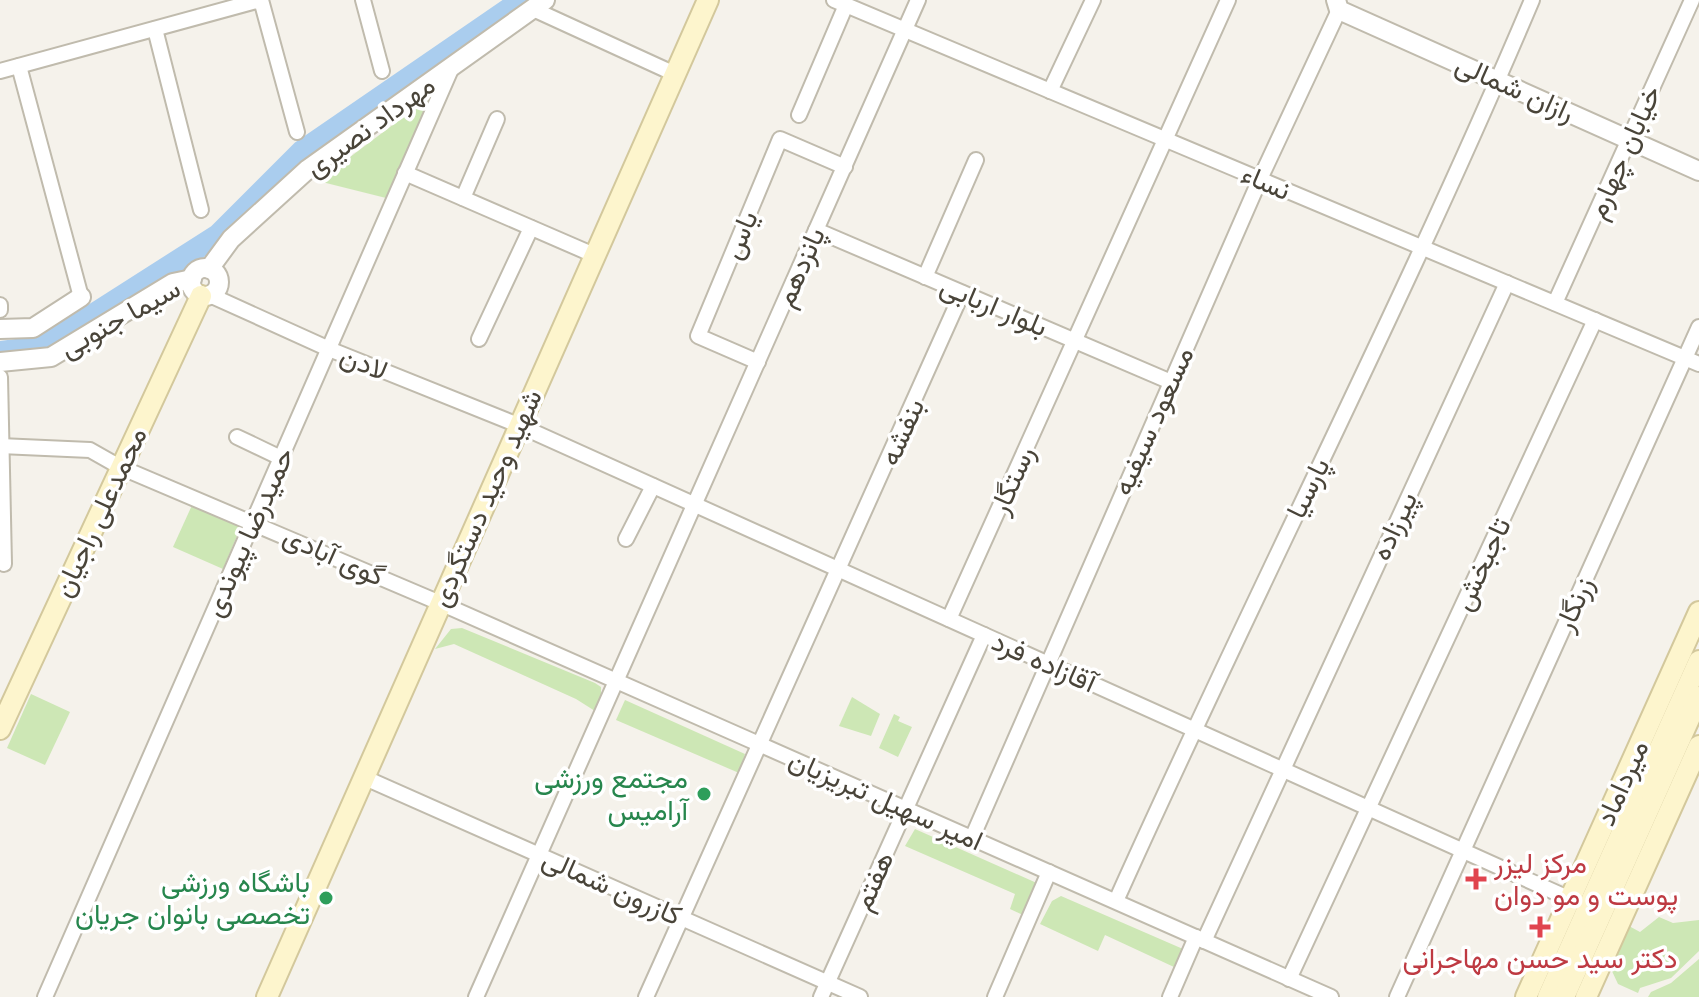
<svg xmlns="http://www.w3.org/2000/svg" width="1699" height="997" font-family="Poppins,Vazirmatn,sans-serif">
	<style>
		.green { fill: #cde7b5 }
		.lines { fill: none; stroke-linecap: round; stroke-linejoin: round }
		.river { stroke: #aacdee; stroke-width: 22 }
		.minor-casing { stroke: #c0bbad; stroke-width: 18 }
		.tertiary-casing { stroke: #c0bbad; stroke-width: 22 }
		.secondary-casing { stroke: #d3c89c; stroke-width: 24 }
		.minor { stroke: #fff; stroke-width: 14 }
		.tertiary { stroke: #fff; stroke-width: 18 }
		.secondary { stroke: #fdf5cd; stroke-width: 20 }
		.leisure-dot { fill: #2e9e5b; stroke: #fff; stroke-width: 3 }
		.health-dot { fill: #e0444e; stroke: #fff; stroke-width: 3 }
		.labels { text-anchor: middle; dominant-baseline: central; stroke-width: 7; stroke-linejoin: round; paint-order: stroke }
		.street-label { font-size: 28px; fill: #494439; stroke: #fff }
		.leisure-label { font-size: 28px; fill: #27864d; stroke: #fff; text-anchor: end }
		.health-label { font-size: 28px; fill: #be3a42; stroke: #fff; text-anchor: start }
	</style>
	<rect width="100%" height="100%" fill="#f5f2eb"/>
	<g class="green">
		<path d="M 430,97 L 390,199 L 318,181 Z"/>
		<path d="M 193,503 L 242,524 L 223,569 L 173,547 Z"/>
		<path d="M 462,628 L 595,683 L 601,687 L 601,702 L 595,711 L 576,699 L 454,644 L 435,649 L 451,629 Z"/>
		<path d="M 31,694 L 70,712 L 45,765 L 7,748 Z"/>
		<path d="M 852,697 L 880,714 L 871,736 L 839,726 Z"/>
		<path d="M 625,700 L 745,754 L 739,773 L 616,720 Z"/>
		<path d="M 894,714 L 900,717 L 898,721 L 912,727 L 898,757 L 879,748 Z"/>
		<path d="M 915,829 L 1039,884 L 1025,916 L 1010,909 L 1015,894 L 905,846 Z"/>
		<path d="M 1061,896 L 1183,949 L 1174,967 L 1105,935 L 1098,951 L 1040,924 L 1052,901 Z"/>
		<path d="M 1659,917 L 1673,923 L 1699,920 L 1699,951 L 1671,978 L 1640,988 L 1638,993 L 1618,984 L 1611,969 L 1629,926 L 1640,932 Z"/>
		<path d="M 1699,959 L 1699,997 L 1648,997 L 1651,992 L 1671,983 Z"/>
	</g>
	<g class="lines">
		<path class="river" d="M 0,352 L 32,348 L 55,339 L 218,235 L 302,151 L 522,0"/>
		<g class="minor-casing">
			<g id="minor">
				<path d="M 261,0 L 297,132"/>
				<path d="M 363,0 L 382,71"/>
				<path d="M 834,0 L 1699,364"/>
				<path d="M 533,9 L 675,74"/>
				<path d="M 155,29 L 201,210"/>
				<path d="M 19,66 L 81,297"/>
				<path d="M 0,71 L 260,0"/>
				<path d="M 1050,91 L 1093,0"/>
				<path d="M 799,115 L 846,5"/>
				<path d="M 405,173 L 594,255"/>
				<path d="M 463,198 L 497,119"/>
				<path d="M 816,230 L 1171,382"/>
				<path d="M 925,277 L 976,160"/>
				<path d="M 212,296 L 329,349 L 518,425 L 1570,899"/>
				<path d="M 1555,303 L 1692,0"/>
				<path d="M 0,305 L 0,310"/>
				<path d="M 479,339 L 531,228"/>
				<path d="M 758,362 L 698,336 L 780,139 L 845,167"/>
				<path d="M 0,377 L 4,564"/>
				<path d="M 237,437 L 281,458"/>
				<path d="M 0,446 L 90,450 L 120,467 L 440,603 L 1331,997"/>
				<path d="M 626,539 L 653,486"/>
				<path d="M 949,619 L 1228,0"/>
				<path d="M 363,777 L 860,997"/>
				<path d="M 972,838 L 1260,179 L 1339,10"/>
				<path d="M 1116,901 C 1251,599 1403,305 1532,0"/>
				<path d="M 1204,941 L 1507,283"/>
				<path d="M 1289,979 L 1595,320"/>
				<path d="M 45,997 L 452,67"/>
				<path d="M 476,997 L 918,0"/>
				<path d="M 646,997 L 962,293"/>
				<path d="M 821,997 L 984,635"/>
				<path d="M 995,997 L 1049,872"/>
				<path d="M 1170,997 L 1196,937"/>
				<path d="M 1397,997 L 1699,327"/>
			</g>
		</g>
		<g class="tertiary-casing">
			<g id="tertiary">
				<path d="M 1336,0 L 1339,10 L 1699,171"/>
				<circle cx="205" cy="282" r="14"/>
				<path d="M 209,269 L 231,239 L 308,169 L 545,0"/>
				<path d="M 0,329 L 33,328 L 81,297"/>
				<path d="M 0,362 L 51,357 L 173,283 L 192,279"/>
			</g>
		</g>
		<g class="secondary-casing">
			<g id="secondary">
				<path d="M 0,729 L 201,296"/>
				<path d="M 267,997 L 708,0"/>
				<path d="M 1526,997 L 1699,612"/>
				<path d="M 1548,997 L 1699,661"/>
				<path d="M 1564,997 L 1699,697"/>
				<path d="M 1586,997 L 1699,746"/>
			</g>
		</g>
		<use href="#minor" class="minor"/>
		<use href="#tertiary" class="tertiary"/>
		<use href="#secondary" class="secondary"/>
	</g>
	<g class="leisure-dot">
		<circle cx="704" cy="794" r="8"/>
		<circle cx="326" cy="898" r="8"/>
	</g>
	<g class="health-dot">
		<path d="M1472 867h8v8h8v8h-8v8h-8v-8h-8v-8h8z"/>
		<path d="M1536 915h8v8h8v8h-8v8h-8v-8h-8v-8h8z"/>
	</g>
	<g class="labels">
		<g class="street-label">
			<text transform="translate(1515 88) rotate(24)">رازان شمالی</text>
			<text transform="translate(370 126) rotate(-36)">مهرداد نصیری</text>
			<text transform="translate(1624 152) rotate(-66)">خیابان چهارم</text>
			<text transform="translate(1266 182) rotate(23)">نساء</text>
			<text transform="translate(740 235) rotate(-67)">یاس</text>
			<text transform="translate(800 267) rotate(-66)">پانزدهم</text>
			<text transform="translate(994 306) rotate(23)">بلوار اربابی</text>
			<text transform="translate(120 318) rotate(-29)">سیما جنوبی</text>
			<text transform="translate(364 363) rotate(22)">لادن</text>
			<text transform="translate(1153 421) rotate(-66)">مسعود سیفیه</text>
			<text transform="translate(902 432) rotate(-66)">بنفشه</text>
			<text transform="translate(1012 480) rotate(-66)">رستگار</text>
			<text transform="translate(1308 488) rotate(-64)">پارسیا</text>
			<text transform="translate(486 498) rotate(-66)">شهید وحید دستگردی</text>
			<text transform="translate(100 512) rotate(-65)">محمدعلی راجیان</text>
			<text transform="translate(1394 526) rotate(-65)">پیرزاده</text>
			<text transform="translate(249 532) rotate(-66)">حمیدرضا پیوندی</text>
			<text transform="translate(334 556) rotate(24)">گوی آبادی</text>
			<text transform="translate(1482 564) rotate(-65)">تاجبخش</text>
			<text transform="translate(1574 604) rotate(-66)">زرنگار</text>
			<text transform="translate(1044 662) rotate(24)">آقازاده فرد</text>
			<text transform="translate(1622 783) rotate(-66)">میرداماد</text>
			<text transform="translate(886 800) rotate(24)">امیر سهیل تبریزیان</text>
			<text transform="translate(873 881) rotate(-66)">هفتم</text>
			<text transform="translate(612 887) rotate(24)">کازرون شمالی</text>
		</g>
		<g class="leisure-label">
			<text x="688" y="778">مجتمع ورزشی<tspan x="688" dy="32">آرامیس</tspan></text>
			<text x="310" y="882">باشگاه ورزشی<tspan x="310" dy="32">تخصصی بانوان جریان</tspan></text>
		</g>
		<g class="health-label">
			<text x="1494" y="863">مرکز لیزر<tspan x="1494" dy="32">پوست و مو دوان</tspan></text>
			<text x="1540" y="958" text-anchor="middle">دکتر سید حسن مهاجرانی</text>
		</g>
	</g>
</svg>
